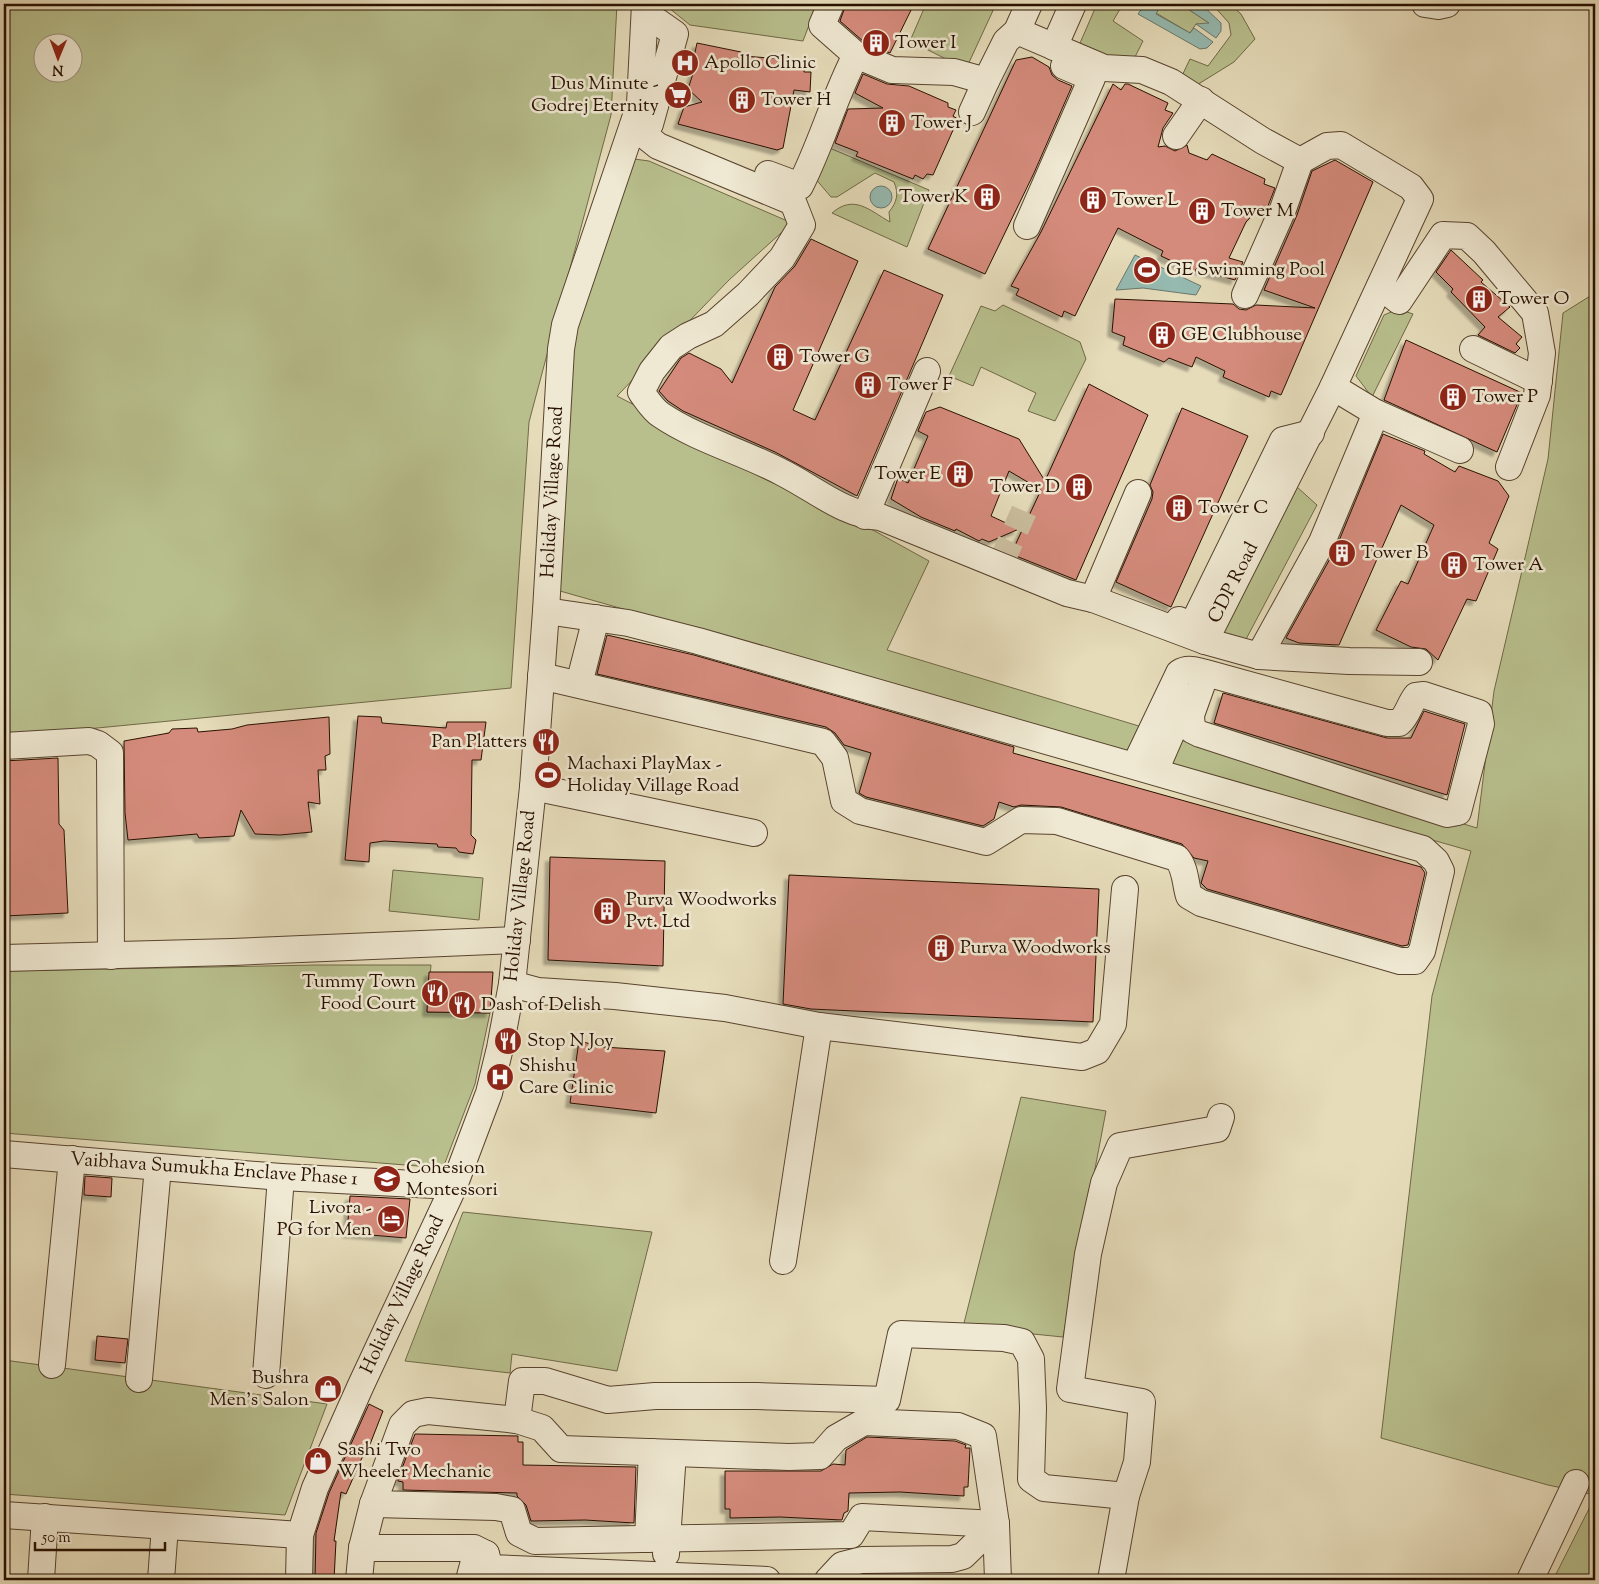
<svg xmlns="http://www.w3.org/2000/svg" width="1599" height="1584" font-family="'Sorts Mill Goudy',serif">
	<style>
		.green { fill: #b8bf8d; stroke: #706846; fill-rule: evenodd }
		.water { fill: #96bbb2; stroke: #6a776b }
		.building { fill: #d58b7b; stroke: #281000; filter: url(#shadow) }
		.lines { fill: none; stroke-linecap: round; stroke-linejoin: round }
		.minor-tunnel { stroke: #cabd9e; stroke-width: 26; stroke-dasharray: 26 13; stroke-linecap: butt }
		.minor-casing { stroke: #58432e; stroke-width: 28 }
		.minor { stroke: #efe8d2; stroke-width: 26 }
		.labels { text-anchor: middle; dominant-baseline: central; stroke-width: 5; stroke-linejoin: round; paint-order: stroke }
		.poi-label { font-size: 19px; fill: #281000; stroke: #efe8d2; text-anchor: start }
		.street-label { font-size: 19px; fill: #281000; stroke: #efe8d2 }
	</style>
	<defs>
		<filter id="shadow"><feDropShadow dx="-4.5" dy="4.5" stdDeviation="1" flood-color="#0004"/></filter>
	</defs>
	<rect width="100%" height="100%" fill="#e6dcba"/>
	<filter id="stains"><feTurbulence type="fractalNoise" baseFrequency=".004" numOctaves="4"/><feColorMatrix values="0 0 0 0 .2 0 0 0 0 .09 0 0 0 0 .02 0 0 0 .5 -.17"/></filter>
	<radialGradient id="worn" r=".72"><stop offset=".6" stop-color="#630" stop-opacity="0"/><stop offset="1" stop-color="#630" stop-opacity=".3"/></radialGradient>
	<g class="green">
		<path d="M 4,4 L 617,4 L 611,115 L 529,422 L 511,688 L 4,737 ZM 42,42 L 72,42 L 72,72 L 42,72 Z"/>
		<path d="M 664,4 L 817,4 L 803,41 L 690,25 Z"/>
		<path d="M 926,4 L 996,4 L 966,69 L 910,41 Z"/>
		<path d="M 1097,4 L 1123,4 L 1113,21 L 1143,41 L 1131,65 L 1077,50 Z"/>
		<path d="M 1161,4 L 1186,4 L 1188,9 L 1209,23 L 1208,25 L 1196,24 L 1190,33 L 1156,13 Z"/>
		<path d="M 1212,4 L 1230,4 L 1241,14 L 1255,39 L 1234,62 L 1192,88 L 1179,82 L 1190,59 L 1208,66 L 1231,35 L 1229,23 Z"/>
		<path d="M 825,146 L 929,190 L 907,247 L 832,213 C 854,194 869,210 890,222 L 889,212 C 897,202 899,194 894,182 L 875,173 L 837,197 L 831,197 L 814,177 Z"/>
		<path d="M 627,158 L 649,161 L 792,223 L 729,280 L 617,396 L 824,503 L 929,561 L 887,650 L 1477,828 L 1494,691 L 1548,459 L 1563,313 L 1595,293 L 1595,1495 L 1548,1485 L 1381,1438 L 1432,996 L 1471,851 L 553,589 L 557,379 Z"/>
		<path d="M 1003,305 L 1080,342 L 1086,359 L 1055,421 L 1028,411 L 1036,393 L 981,367 L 973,386 L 949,376 L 981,306 L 995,311 Z"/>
		<path d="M 1398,309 L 1413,314 L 1372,397 L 1356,376 L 1384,315 Z"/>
		<path d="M 1297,487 L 1317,505 L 1244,643 L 1222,632 Z"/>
		<path d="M 393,870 L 483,878 L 479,920 L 389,911 Z"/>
		<path d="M 316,965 L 431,965 L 427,1012 L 490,1013 L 475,1084 L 443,1168 L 4,1133 L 4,971 Z"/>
		<path d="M 1021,1097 L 1106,1111 L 1063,1337 L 963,1327 Z"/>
		<path d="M 463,1212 L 652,1232 L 617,1371 L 512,1354 L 510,1373 L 405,1361 Z"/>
		<path d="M 4,1360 L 327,1404 L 285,1515 L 4,1494 Z"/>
		<path d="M 1595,1497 L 1595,1580 L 1553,1580 Z"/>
	</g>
	<g class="water">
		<path d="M 1145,4 L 1161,4 L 1156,14 L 1190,33 L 1194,28 L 1213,42 L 1207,48 L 1200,49 L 1138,14 Z"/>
		<path d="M 1186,4 L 1201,4 L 1221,23 L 1221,31 L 1216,38 L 1196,24 L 1209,23 L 1188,9 Z"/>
		<circle cx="881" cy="197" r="11"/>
		<path d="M 1135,255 L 1201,286 L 1196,295 L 1143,288 L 1116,290 Z"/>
	</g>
	<g class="building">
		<path d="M 846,4 L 914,4 L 890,53 L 864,42 L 840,21 Z"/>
		<path d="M 697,43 L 741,52 L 744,56 L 805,61 L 804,72 L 811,72 L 810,92 L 794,90 L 783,148 L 777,150 L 678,124 L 684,107 L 702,102 L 688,89 L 698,58 L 694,57 Z"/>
		<path d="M 1032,57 L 1049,67 L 1052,75 L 1058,80 L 1072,86 L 1034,173 L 985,274 L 928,249 L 1016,60 Z"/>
		<path d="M 863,74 L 887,84 L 909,86 L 948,103 L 948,107 L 956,110 L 953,116 L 958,119 L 933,175 L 927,174 L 923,179 L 915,175 L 913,179 L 856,156 L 858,152 L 835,143 L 848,109 L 883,108 L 855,93 Z"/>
		<path d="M 1113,84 L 1121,90 L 1125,84 L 1128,84 L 1168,103 L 1165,110 L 1173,113 L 1163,128 L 1158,147 L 1165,146 L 1175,151 L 1187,145 L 1189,153 L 1207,160 L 1212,154 L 1265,179 L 1264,184 L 1275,188 L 1266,211 L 1259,208 L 1246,222 L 1229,258 L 1243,262 L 1235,280 L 1196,269 L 1195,272 L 1161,256 L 1163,251 L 1118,228 L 1075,316 L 1064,311 L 1062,317 L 1016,295 L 1019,289 L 1011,286 L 1041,232 Z"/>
		<path d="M 1335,160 L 1373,182 L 1281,395 L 1271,391 L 1269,397 L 1223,377 L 1225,371 L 1196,357 L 1192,367 L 1169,358 L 1164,362 L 1123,345 L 1125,337 L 1112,332 L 1115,299 L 1233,304 L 1239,309 L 1246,310 L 1256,305 L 1315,308 L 1264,290 L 1297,215 L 1312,171 Z"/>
		<path d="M 811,239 L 858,261 L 793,410 L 815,420 L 884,270 L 943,295 L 857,496 L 775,452 L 683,411 L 668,401 L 659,391 L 681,358 L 689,353 L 721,369 L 732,383 L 775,287 L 795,266 Z"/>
		<path d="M 1451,250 L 1483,280 L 1481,282 L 1510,307 L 1498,317 L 1522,337 L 1516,344 L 1520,348 L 1515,353 L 1478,335 L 1485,327 L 1451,292 L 1453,289 L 1436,272 Z"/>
		<path d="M 1406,340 L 1522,393 L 1497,452 L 1384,400 Z"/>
		<path d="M 1089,384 L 1148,415 L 1076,580 L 1011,554 L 1041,490 L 1009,471 L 991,516 L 1019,529 L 989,542 L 982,539 L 979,541 L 956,529 L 955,531 L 921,517 L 891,499 L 898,478 L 908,483 L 928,436 L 918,431 L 926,412 L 940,407 L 1019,439 L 1045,481 Z"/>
		<path d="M 1182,408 L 1248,436 L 1171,607 L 1116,582 L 1152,499 L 1153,492 L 1150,485 Z"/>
		<path d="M 1383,434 L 1425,451 L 1424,454 L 1455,472 L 1459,466 L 1498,481 L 1509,496 L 1489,543 L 1498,549 L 1476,601 L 1467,599 L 1438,660 L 1426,649 L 1411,647 L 1376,630 L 1401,581 L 1408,584 L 1434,525 L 1401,505 L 1339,645 L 1299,643 L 1286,638 L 1336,548 Z"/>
		<path d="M 607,635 L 694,655 L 1014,747 L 1013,753 L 1421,867 L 1425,873 L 1408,945 L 1402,946 L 1207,889 L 1201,883 L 1208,861 L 1194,858 L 1182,844 L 1061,807 L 1021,805 L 1014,807 L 999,802 L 994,819 L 983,826 L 866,797 L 859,793 L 871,753 L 844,745 L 835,733 L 826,727 L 597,674 Z"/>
		<path d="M 1223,693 L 1387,738 L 1411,738 L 1424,711 L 1465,724 L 1447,795 L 1214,723 Z"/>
		<path d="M 358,716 L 381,717 L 382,723 L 446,728 L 447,722 L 486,722 L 481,760 L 472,760 L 471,835 L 476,840 L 473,854 L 459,852 L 456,848 L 438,847 L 437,844 L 384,841 L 370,843 L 369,862 L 345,860 Z"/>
		<path d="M 329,717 L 330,754 L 325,756 L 326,770 L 318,770 L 320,804 L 308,802 L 312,832 L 280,835 L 255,834 L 241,810 L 234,836 L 199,838 L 197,834 L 128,840 L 125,813 L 124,741 L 169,733 L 172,729 L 197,728 L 198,732 L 232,729 L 247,725 Z"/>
		<path d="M 58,758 L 59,824 L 64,830 L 68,913 L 4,916 L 4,761 Z"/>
		<path d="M 550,857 L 665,861 L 663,966 L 548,960 Z"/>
		<path d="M 789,875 L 1099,889 L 1093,1022 L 811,1009 L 783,1004 Z"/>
		<path d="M 429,972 L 493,972 L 490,1013 L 427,1012 Z"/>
		<path d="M 579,1041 L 603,1047 L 665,1051 L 656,1113 L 570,1103 Z"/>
		<path d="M 85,1176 L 112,1178 L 111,1197 L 84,1195 Z"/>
		<path d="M 350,1196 L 410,1199 L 406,1238 L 347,1233 Z"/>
		<path d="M 97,1336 L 128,1339 L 125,1363 L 95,1360 Z"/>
		<path d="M 369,1404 L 383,1411 L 367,1452 L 365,1451 L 346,1494 L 341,1492 L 334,1541 L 336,1541 L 334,1580 L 315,1580 L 316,1533 L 329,1493 Z"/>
		<path d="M 415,1434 L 518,1436 L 518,1442 L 523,1442 L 523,1465 L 636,1467 L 634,1523 L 585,1520 L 531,1521 L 526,1505 L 517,1496 L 517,1493 L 403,1490 L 403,1482 L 398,1481 L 398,1479 Z"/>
		<path d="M 867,1437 L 955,1441 L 966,1445 L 965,1448 L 970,1448 L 968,1487 L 964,1487 L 964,1496 L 900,1492 L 849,1493 L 848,1511 L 844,1513 L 842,1520 L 780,1517 L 730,1518 L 730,1509 L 725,1509 L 725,1471 L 821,1471 L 833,1464 L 845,1465 L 846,1450 Z"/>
	</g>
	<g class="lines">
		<path class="minor-tunnel" d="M 1000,565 L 1024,511"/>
		<g class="minor-casing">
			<g id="minor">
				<path d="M 1425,4 L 1438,6 L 1447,4"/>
				<path d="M 645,13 L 675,34 L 650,124"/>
				<path d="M 1054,47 L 1073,4"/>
				<path d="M 856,55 L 892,70 L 954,72 L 986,81 L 1006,41 L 1017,31 L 1029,4"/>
				<path d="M 972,112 L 986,81"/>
				<path d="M 633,126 L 658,146 L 793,202 L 802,225 L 782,258 L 748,294 L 714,324 L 688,336 L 671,347 L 652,371 L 641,392 C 647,400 653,410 661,415 C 698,440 744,452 783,473 C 815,489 844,515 880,517 L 1067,593 L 1093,599 L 1205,641 L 1333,387 L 1420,199 L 1411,187 L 1341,145 L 1327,146 L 1300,161 L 1263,141 L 1171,82 L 1142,70 L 1104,68 L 1017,31"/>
				<path d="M 1176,136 L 1201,100"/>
				<path d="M 768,174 L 800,186 C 822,143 834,97 856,55 L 822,25 L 831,4"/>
				<path d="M 1027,226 L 1092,78 L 1064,66"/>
				<path d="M 1380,286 L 1399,301 L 1443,235 L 1467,236 L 1484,252 L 1535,313 L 1542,353 L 1537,395 L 1509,467"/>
				<path d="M 1245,295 L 1283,209 L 1300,161"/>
				<path d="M 1473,349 L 1539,381"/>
				<path d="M 1333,387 L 1376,413 L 1460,450"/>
				<path d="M 865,516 L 927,371"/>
				<path d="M 1093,599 L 1138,493"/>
				<path d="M 1179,620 L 1192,626 L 1283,440 L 1311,433"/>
				<path d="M 1205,641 L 1259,656 L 1322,542 L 1376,413"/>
				<path d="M 1259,656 L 1349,661 L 1419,662"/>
				<path d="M 541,676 L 823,742 L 835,758 L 844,801 L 860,811 L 986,842 L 1021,820 L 1057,821 L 1177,858 C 1186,869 1185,883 1189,896 L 1201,903 L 1400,961 L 1415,961 L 1422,951 L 1441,871 L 1436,861 L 1423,849 L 698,641 L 628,623 L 546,611"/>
				<path d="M 579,684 L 596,618"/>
				<path d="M 4,746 L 89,741 L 98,744 L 110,753 L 111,956"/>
				<path d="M 1135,765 L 1179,673 C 1188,667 1196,671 1206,673 L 1387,723 L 1399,723 C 1408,715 1409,705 1416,696 L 1424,695 L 1479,713 L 1481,724 L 1458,812 L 1447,814 L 1200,734 L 1192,730 L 1191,715 L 1206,673"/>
				<path d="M 1155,771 L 1187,697"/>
				<path d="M 533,787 L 754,833"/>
				<path d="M 4,958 L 232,952 L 517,940"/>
				<path d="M 512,984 L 538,991 L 615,996 L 725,1008 L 819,1026 L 1082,1057 L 1097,1051 L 1113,1024 L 1125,889"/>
				<path d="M 4,1154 L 281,1177 L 454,1186"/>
				<path d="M 783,1261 L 819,1026"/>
				<path d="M 52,1365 L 72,1159"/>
				<path d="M 266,1375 L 281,1177"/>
				<path d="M 139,1379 L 158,1167"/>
				<path d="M 517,1420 L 522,1381 L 545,1381 L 608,1400 L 655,1396 L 757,1396 L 887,1400 L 901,1334 L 1004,1338 L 1022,1342 L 1031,1359 L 1033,1408 L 1031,1479 L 1044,1488 L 1126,1496"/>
				<path d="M 373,1504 L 496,1507 L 512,1510 L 519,1533 L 535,1541 L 851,1535 L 862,1517 L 996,1524"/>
				<path d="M 4,1515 L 300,1535"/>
				<path d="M 648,1539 L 652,1452"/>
				<path d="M 362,1548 L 474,1548 L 486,1554 L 490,1568 L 767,1580"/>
				<path d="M 666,1554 L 673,1453"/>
				<path d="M 41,1580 L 45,1517"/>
				<path d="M 161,1580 L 165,1526"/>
				<path d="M 299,1580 L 300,1535 L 315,1488 L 361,1385 L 454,1186 L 489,1093 L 500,1048 L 512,984 L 533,787 L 546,611 L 561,349 L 565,325 L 640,104 L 645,4"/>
				<path d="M 359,1580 L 362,1548 L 373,1504 L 402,1425 L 413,1414 L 428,1411 L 517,1420 L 542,1428 L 561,1449 L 789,1457 L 820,1456 L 836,1438 L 864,1422 L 958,1426 L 983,1436 L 996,1524 L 998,1580"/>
				<path d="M 469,1580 L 473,1565 L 486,1554"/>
				<path d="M 828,1580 L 842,1565 L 862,1560 L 952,1559 L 963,1556 L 996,1524"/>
				<path d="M 1111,1580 L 1126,1496 L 1137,1462 L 1142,1402 L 1070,1389 L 1088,1254 L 1104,1183 L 1120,1146 L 1217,1129 L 1221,1117"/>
				<path d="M 1530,1580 L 1576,1483"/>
			</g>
		</g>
		<use href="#minor" class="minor"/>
	</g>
	<defs>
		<g id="building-disc" transform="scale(1.4375)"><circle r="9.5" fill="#8f2418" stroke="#efe8d2"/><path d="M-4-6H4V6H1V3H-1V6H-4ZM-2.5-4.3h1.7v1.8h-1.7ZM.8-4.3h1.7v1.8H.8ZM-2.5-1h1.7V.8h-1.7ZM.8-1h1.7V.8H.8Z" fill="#fff"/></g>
		<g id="hospital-disc" transform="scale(1.4375)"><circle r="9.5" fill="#8f2418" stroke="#efe8d2"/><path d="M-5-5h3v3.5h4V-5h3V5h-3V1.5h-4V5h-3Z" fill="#fff"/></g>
		<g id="supermarket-disc" transform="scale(1.4375)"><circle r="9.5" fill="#8f2418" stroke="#efe8d2"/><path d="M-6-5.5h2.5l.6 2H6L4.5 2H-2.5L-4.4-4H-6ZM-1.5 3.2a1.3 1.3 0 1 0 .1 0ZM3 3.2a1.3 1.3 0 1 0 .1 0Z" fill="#fff"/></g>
		<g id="stadium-disc" transform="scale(1.4375)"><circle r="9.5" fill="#8f2418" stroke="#efe8d2"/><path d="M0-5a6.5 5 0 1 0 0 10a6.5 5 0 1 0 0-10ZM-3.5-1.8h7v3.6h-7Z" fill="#fff"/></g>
		<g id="restaurant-disc" transform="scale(1.4375)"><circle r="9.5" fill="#8f2418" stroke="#efe8d2"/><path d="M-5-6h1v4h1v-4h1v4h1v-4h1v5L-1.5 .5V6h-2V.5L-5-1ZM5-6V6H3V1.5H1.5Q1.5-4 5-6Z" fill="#fff"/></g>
		<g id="school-disc" transform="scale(1.4375)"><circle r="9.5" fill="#8f2418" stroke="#efe8d2"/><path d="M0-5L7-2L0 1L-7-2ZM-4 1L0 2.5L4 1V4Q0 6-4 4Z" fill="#fff"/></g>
		<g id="hotel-disc" transform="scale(1.4375)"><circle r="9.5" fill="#8f2418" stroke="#efe8d2"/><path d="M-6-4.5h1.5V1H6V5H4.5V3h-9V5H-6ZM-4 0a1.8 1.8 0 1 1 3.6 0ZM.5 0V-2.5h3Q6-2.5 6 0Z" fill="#fff"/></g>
		<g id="shop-disc" transform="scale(1.4375)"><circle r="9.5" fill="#8f2418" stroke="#efe8d2"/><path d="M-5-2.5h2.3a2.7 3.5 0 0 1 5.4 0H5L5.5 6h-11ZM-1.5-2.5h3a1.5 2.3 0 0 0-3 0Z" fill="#fff"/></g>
	</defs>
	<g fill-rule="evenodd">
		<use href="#building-disc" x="876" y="43"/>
		<use href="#hospital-disc" x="685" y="63"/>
		<use href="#supermarket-disc" x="678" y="95"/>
		<use href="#building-disc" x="742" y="100"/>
		<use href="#building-disc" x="892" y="123"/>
		<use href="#building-disc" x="987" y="197"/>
		<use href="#building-disc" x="1093" y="200"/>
		<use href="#building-disc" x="1202" y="211"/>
		<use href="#stadium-disc" x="1147" y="270"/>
		<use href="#building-disc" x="1479" y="299"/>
		<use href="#building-disc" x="1162" y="335"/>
		<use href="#building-disc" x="780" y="357"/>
		<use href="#building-disc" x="868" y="385"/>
		<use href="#building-disc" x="1453" y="397"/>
		<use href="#building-disc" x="960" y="474"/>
		<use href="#building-disc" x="1079" y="487"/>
		<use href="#building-disc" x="1179" y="508"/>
		<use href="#building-disc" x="1342" y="553"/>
		<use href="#building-disc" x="1454" y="565"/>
		<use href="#restaurant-disc" x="546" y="742"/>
		<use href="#stadium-disc" x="548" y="775"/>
		<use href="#building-disc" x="607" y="911"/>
		<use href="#building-disc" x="941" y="948"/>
		<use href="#restaurant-disc" x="435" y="993"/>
		<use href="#restaurant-disc" x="462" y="1005"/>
		<use href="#restaurant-disc" x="508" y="1041"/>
		<use href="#hospital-disc" x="500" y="1077"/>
		<use href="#school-disc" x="387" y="1179"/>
		<use href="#hotel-disc" x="391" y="1219"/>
		<use href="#shop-disc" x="328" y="1389"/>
		<use href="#shop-disc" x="318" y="1461"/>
	</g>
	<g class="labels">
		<g class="poi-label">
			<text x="895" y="43">Tower I</text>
			<text x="704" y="63">Apollo Clinic</text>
			<text x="659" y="84" text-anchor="end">Dus Minute -<tspan x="659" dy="22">Godrej Eternity</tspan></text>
			<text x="761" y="100">Tower H</text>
			<text x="911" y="123">Tower J</text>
			<text x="968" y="197" text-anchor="end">Tower K</text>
			<text x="1112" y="200">Tower L</text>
			<text x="1221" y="211">Tower M</text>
			<text x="1166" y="270">GE Swimming Pool</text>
			<text x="1498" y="299">Tower O</text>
			<text x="1181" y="335">GE Clubhouse</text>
			<text x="799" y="357">Tower G</text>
			<text x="887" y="385">Tower F</text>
			<text x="1472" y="397">Tower P</text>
			<text x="941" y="474" text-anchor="end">Tower E</text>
			<text x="1060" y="487" text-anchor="end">Tower D</text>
			<text x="1198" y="508">Tower C</text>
			<text x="1361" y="553">Tower B</text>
			<text x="1473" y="565">Tower A</text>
			<text x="527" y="742" text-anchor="end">Pan Platters</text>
			<text x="567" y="764">Machaxi PlayMax -<tspan x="567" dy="22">Holiday Village Road</tspan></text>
			<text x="626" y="900">Purva Woodworks<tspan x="626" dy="22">Pvt. Ltd</tspan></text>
			<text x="960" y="948">Purva Woodworks</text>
			<text x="416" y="982" text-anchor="end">Tummy Town<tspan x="416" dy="22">Food Court</tspan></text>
			<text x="481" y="1005">Dash of Delish</text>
			<text x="527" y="1041">Stop N Joy</text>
			<text x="519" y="1066">Shishu<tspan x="519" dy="22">Care Clinic</tspan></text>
			<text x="406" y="1168">Cohesion<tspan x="406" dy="22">Montessori</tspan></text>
			<text x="372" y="1208" text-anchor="end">Livora -<tspan x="372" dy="22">PG for Men</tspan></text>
			<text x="309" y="1378" text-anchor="end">Bushra<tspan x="309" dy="22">Men's Salon</tspan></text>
			<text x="337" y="1450">Sashi Two<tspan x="337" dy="22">Wheeler Mechanic</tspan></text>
		</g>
		<g class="street-label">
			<text transform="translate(553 492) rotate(-87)">Holiday Village Road</text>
			<text transform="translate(1234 583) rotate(-63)">CDP Road</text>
			<text transform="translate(521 896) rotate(-84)">Holiday Village Road</text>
			<text transform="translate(214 1170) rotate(4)">Vaibhava Sumukha Enclave Phase 1</text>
			<text transform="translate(403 1295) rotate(-65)">Holiday Village Road</text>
		</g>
	</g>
	<rect width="1599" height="1584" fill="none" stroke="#e6dcba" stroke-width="20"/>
	<rect x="5" y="5" width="1589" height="1574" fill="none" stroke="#281000" stroke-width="2.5"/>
	<rect x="10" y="10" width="1579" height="1564" fill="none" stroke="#281000"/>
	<g transform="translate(58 58) rotate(181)"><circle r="24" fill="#efe8d2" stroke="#9f927e"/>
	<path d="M0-4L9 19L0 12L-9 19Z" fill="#8f2418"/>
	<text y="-8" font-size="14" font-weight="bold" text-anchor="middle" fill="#281000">N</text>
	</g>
	<path d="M35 1542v8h130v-8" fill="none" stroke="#281000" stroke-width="2.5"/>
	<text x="42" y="1542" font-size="15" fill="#281000" stroke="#efe8d2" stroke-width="4" paint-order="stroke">50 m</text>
	<rect width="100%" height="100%" filter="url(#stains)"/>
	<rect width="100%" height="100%" fill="url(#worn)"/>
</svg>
